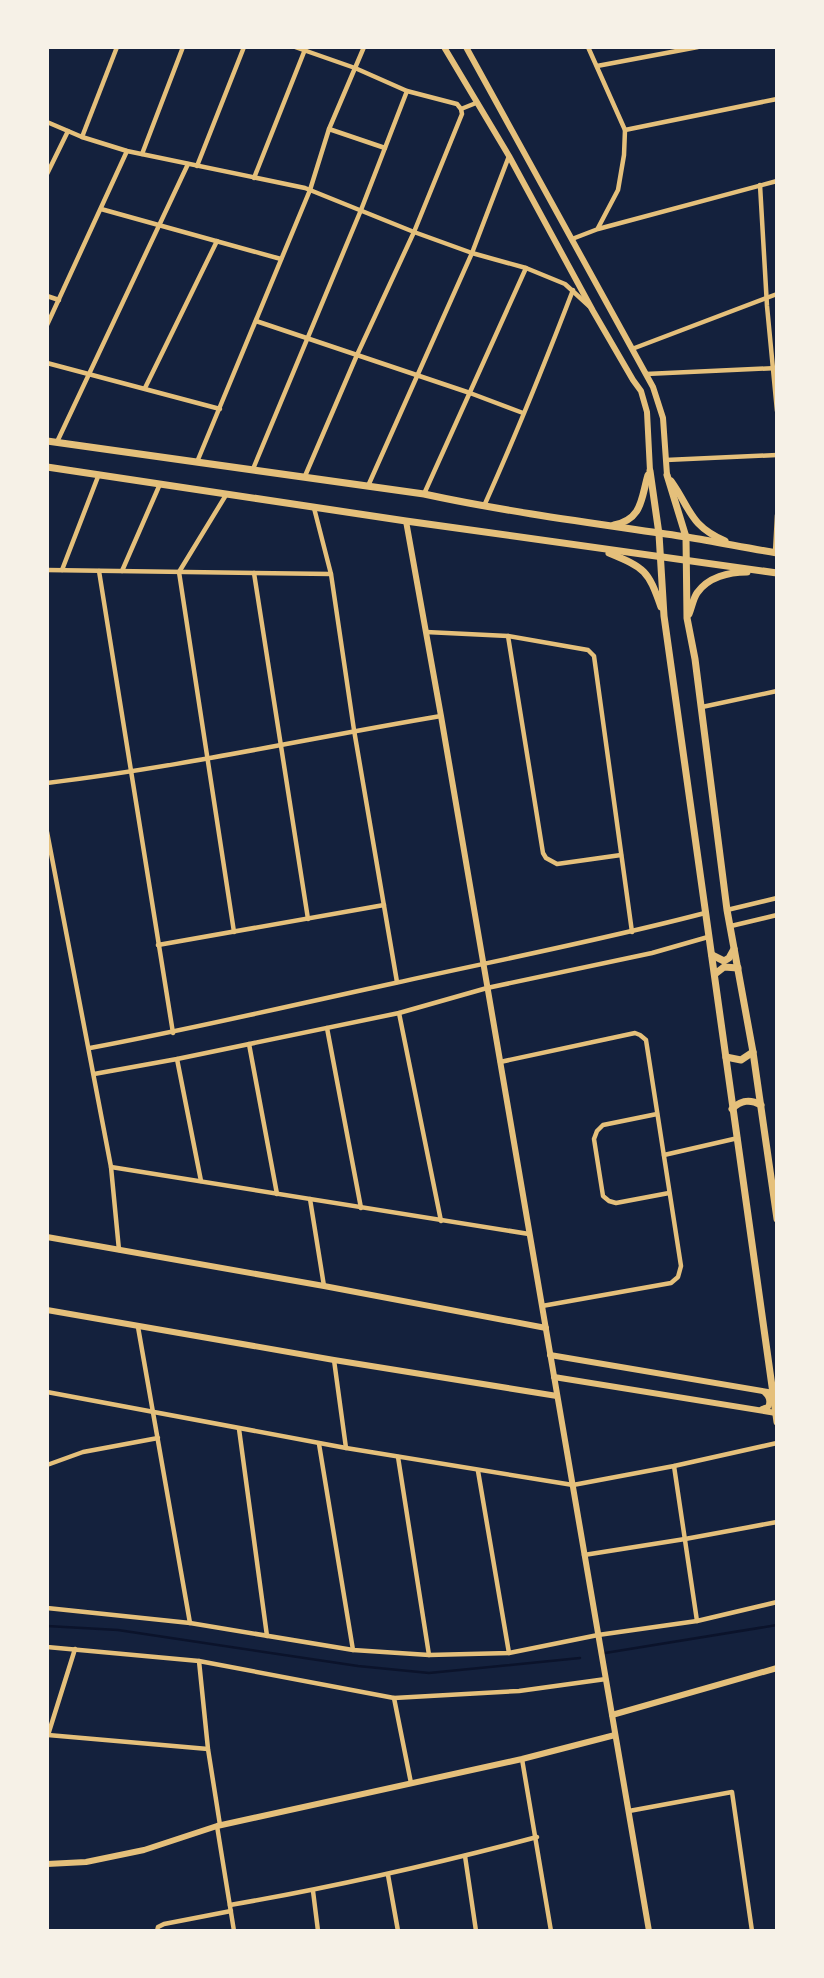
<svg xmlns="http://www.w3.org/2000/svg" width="824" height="1978" font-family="Arial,sans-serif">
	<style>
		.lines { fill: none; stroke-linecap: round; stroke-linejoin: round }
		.stream { stroke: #0b132b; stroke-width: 2.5 }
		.minor { stroke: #e5c07b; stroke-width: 4.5 }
		.tertiary { stroke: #e5c07b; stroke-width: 6 }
		.secondary { stroke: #e5c07b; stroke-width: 6 }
		.primary { stroke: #e5c07b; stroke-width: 7 }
	</style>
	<rect width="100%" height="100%" fill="#14213d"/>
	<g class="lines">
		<g class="stream">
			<path d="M 47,1626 L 118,1630 L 358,1666 L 429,1673 L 580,1658"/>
			<path d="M 605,1653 L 777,1625"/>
		</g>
		<g class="minor">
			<path d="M 295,47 L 355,68 L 407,91 L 457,104 L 461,109 L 462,114 L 414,232 L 357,355 L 305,476"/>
			<path d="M 588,47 L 625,130 L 624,155 L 618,190 L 598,228"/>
			<path d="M 597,66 L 698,47"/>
			<path d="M 461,109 L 476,103"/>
			<path d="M 47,122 L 82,137 L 127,151 L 305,188 L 414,232 L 472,253 L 526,268 L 565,284 L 589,306"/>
			<path d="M 329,129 L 385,148"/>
			<path d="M 625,130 L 777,99"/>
			<path d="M 82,137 L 117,47"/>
			<path d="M 142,154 L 183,47"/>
			<path d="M 197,166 L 244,47"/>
			<path d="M 47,174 L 68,131"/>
			<path d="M 254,178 L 306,47"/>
			<path d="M 760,185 L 767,306 L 777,411"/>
			<path d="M 101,209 L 281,259"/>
			<path d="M 572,239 L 598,229 L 777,181"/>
			<path d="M 47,296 L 59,300"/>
			<path d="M 256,321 L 470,393 L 523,413"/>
			<path d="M 47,325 L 127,151"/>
			<path d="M 632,349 L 777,294"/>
			<path d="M 47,363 L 220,409"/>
			<path d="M 646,374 L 777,368"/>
			<path d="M 145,388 L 217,241"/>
			<path d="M 57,442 L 188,164"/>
			<path d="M 666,460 L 777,455"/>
			<path d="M 197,462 L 310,190 L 329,129 L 364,47"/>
			<path d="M 253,469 L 361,210 L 407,91"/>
			<path d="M 368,486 L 472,253 L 509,156"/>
			<path d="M 424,494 L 526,268"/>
			<path d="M 226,495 L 179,572 L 234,932"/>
			<path d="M 484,506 C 516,435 545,363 573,290"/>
			<path d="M 314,508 L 331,574 L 354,730 L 397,982"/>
			<path d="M 775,552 L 777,515"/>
			<path d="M 47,570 L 331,574"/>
			<path d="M 62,570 L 99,474"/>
			<path d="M 99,571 L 173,1033"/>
			<path d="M 122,571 L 160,484"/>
			<path d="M 254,573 L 308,919"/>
			<path d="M 426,632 L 508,636 L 588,650 L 594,656 L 632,932"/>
			<path d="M 508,636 L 543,853 L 546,858 L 557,864 L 621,855"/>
			<path d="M 702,707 L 777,691"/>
			<path d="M 47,783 C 180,767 310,738 441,716"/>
			<path d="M 47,832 L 111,1167 L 119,1250"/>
			<path d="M 727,910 L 777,898"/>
			<path d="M 731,926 L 777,915"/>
			<path d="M 158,945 L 384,905"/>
			<path d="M 399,1013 L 441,1221"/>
			<path d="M 327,1028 L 361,1208"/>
			<path d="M 249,1044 L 277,1194"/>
			<path d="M 90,1048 C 192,1029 293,1005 395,983 C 499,960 602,940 705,913"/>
			<path d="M 177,1059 L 201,1181"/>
			<path d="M 500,1062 L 635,1033 L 640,1035 L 646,1040 L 681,1266 L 678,1277 L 671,1283 L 542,1306"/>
			<path d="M 94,1074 L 177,1059 L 399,1013 L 487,988 L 652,953 L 708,937"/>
			<path d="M 657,1114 L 603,1125 L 597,1131 L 594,1139 L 603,1196 L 609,1201 L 616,1203 L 669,1193"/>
			<path d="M 664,1155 L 738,1138"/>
			<path d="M 111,1167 L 529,1234"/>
			<path d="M 310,1199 L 324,1286"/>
			<path d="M 138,1327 L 190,1623"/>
			<path d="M 334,1360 L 346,1448"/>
			<path d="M 47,1392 L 346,1448 L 573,1485 L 674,1466 L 777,1443"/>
			<path d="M 239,1429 L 267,1636"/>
			<path d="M 319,1444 L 353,1650"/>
			<path d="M 398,1457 L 429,1655"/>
			<path d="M 47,1465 L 83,1452 L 158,1438"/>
			<path d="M 674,1466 L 697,1621"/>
			<path d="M 478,1471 L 509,1653"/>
			<path d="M 584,1555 L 685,1539 L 777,1522"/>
			<path d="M 47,1608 L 190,1623 L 353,1650 L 429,1655 L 509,1653 L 598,1635 L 697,1621 L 777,1602"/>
			<path d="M 47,1647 L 199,1661 L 394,1698 L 519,1691 L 606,1679"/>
			<path d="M 199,1661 L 208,1749 L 220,1825"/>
			<path d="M 394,1698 L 411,1783"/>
			<path d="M 48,1735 L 208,1749"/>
			<path d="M 48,1735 L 75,1649"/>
			<path d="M 522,1759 L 551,1931"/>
			<path d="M 629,1811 L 732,1792 L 752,1931"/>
			<path d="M 217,1826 L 234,1931"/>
			<path d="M 465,1856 L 476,1931"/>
			<path d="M 388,1875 L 398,1931"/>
			<path d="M 313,1891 L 318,1931"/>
			<path d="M 230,1905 C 334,1887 435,1864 537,1837"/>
			<path d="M 157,1931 L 158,1927 L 164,1924 L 231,1911"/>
		</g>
		<g class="tertiary">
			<path d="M 406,521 L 441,716 L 649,1931"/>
			<path d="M 47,1237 L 324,1286 L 546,1328"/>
			<path d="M 47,1310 L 334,1360 L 557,1396"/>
			<path d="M 550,1355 L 774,1393"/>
			<path d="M 554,1377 L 776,1413"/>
			<path d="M 762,1409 L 768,1407 C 771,1401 769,1396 764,1392"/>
			<path d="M 612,1715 L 777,1668"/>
			<path d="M 47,1864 L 86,1862 L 144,1850 L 217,1826 L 522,1759 L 615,1735"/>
		</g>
		<g class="secondary">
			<path d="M 444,47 L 509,156 L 593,311 L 633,380 L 641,391 L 647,412 L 650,471"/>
			<path d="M 466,47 L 653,387 L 663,418 L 667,475"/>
		</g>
		<g class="primary">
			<path d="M 47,441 L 424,494 C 512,513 599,524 687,537 C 717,542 747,548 777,553"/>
			<path d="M 47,467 L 406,521 L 777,573"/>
			<path d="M 650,471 L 659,534 L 664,616 L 777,1422"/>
			<path d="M 667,475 L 686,537 L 687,618 L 695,659 L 727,910 L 753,1052 L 777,1219"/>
			<path d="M 671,481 C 691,509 689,525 725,541"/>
			<path d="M 614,525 C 643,519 641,498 648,475"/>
			<path d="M 609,553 C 645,568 648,570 661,607"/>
			<path d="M 689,614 C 692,607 693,599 697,593 C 708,577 729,572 747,572"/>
			<path d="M 712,955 L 724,961 L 729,958 L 734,949"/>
			<path d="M 715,974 L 724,967 L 738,968"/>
			<path d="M 726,1057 L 741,1060 L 753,1052"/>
			<path d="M 732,1109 C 741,1100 750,1099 761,1105"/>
		</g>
	</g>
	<rect width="824" height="1978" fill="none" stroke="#f6f1e7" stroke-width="98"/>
</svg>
